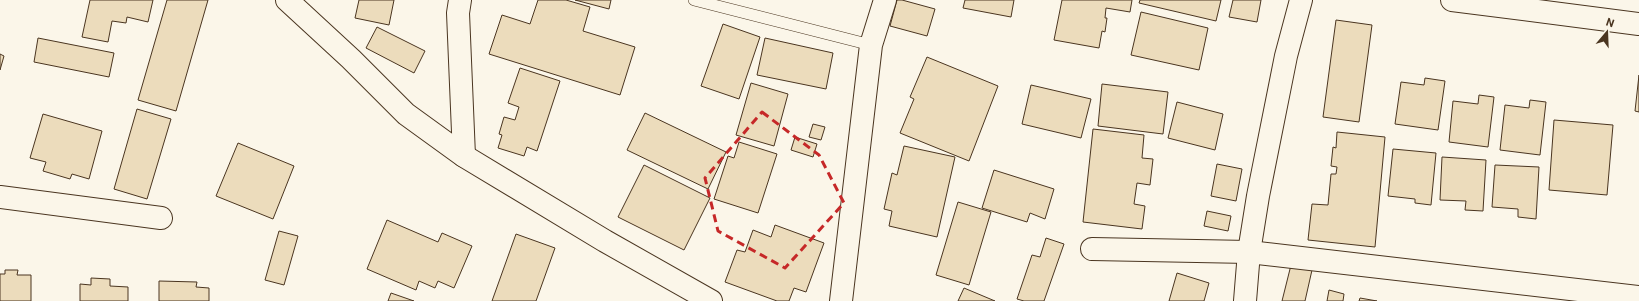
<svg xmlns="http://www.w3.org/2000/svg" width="1639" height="301" font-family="Roboto,sans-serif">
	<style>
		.building { fill: #ecdcbc; stroke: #4a3520 }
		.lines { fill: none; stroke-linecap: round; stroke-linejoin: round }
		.service-casing { stroke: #4a3520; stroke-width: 12 }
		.minor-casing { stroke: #4a3520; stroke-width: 24 }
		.service { stroke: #fbf6e9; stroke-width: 11 }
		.minor { stroke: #fbf6e9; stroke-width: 22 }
		.marked { fill: none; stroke: #c62828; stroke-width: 3; stroke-dasharray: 8 5; stroke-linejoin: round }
	</style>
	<rect width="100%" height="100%" fill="#fbf6e9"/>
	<g class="building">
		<path d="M 90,0 L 153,0 L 148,22 L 127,17 L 126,23 L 112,21 L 108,42 L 82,37 Z"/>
		<path d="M 167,0 L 208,0 L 176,111 L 138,100 Z"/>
		<path d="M 359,0 L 394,0 L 389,25 L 355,18 Z"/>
		<path d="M 538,0 L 566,0 L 590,7 L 583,31 L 635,47 L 620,95 L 489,54 L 502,15 L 530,24 Z"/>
		<path d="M 575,0 L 611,0 L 609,9 Z"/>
		<path d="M 897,0 L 902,0 L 935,9 L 927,36 L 890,26 Z"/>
		<path d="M 965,0 L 1014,0 L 1011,17 L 963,8 Z"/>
		<path d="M 1062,0 L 1132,0 L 1130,12 L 1106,8 L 1105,18 L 1107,18 L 1105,32 L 1102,31 L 1099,48 L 1054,40 Z"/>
		<path d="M 1140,0 L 1221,0 L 1216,21 L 1139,3 Z"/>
		<path d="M 1233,0 L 1261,0 L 1257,22 L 1229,17 Z"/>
		<path d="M 1141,12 L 1208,28 L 1199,70 L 1131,55 Z"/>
		<path d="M 1336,20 L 1372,25 L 1359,122 L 1323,117 Z"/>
		<path d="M 723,24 L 760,37 L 739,99 L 701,86 Z"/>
		<path d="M 377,27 L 425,51 L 414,73 L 366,48 Z"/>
		<path d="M 38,38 L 114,53 L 109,77 L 34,62 Z"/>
		<path d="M 765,38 L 833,53 L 826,89 L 757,75 Z"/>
		<path d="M 0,54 L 4,56 L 0,70 Z"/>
		<path d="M 927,57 L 998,86 L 969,161 L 900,133 L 914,99 L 910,97 Z"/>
		<path d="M 520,68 L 560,81 L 537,151 L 527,147 L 524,156 L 498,148 L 502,135 L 499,134 L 504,117 L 515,120 L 519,107 L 508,103 Z"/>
		<path d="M 1639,75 L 1639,112 L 1635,111 Z"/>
		<path d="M 1425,78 L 1445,81 L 1438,130 L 1395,124 L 1401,82 L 1424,85 Z"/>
		<path d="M 751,83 L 788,94 L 774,146 L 736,135 Z"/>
		<path d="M 1102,84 L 1168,92 L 1163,134 L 1098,126 Z"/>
		<path d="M 1031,85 L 1091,99 L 1081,138 L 1022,124 Z"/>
		<path d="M 1479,95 L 1494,97 L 1488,147 L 1449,142 L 1453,101 L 1478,104 Z"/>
		<path d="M 1530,100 L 1546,102 L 1540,155 L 1500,150 L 1505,105 L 1529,108 Z"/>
		<path d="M 1177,102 L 1223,114 L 1215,150 L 1168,138 Z"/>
		<path d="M 137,109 L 171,119 L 147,199 L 114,189 Z"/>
		<path d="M 645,113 L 726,152 L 708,189 L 627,150 Z"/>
		<path d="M 43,114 L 102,131 L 89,179 L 72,174 L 70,179 L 43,171 L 46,162 L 30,158 Z"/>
		<path d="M 1554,120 L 1613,125 L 1607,195 L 1549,190 Z"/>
		<path d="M 813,124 L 825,127 L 821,140 L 809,137 Z"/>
		<path d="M 1093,129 L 1144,135 L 1142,158 L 1153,159 L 1150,185 L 1137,183 L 1134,204 L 1145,206 L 1142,229 L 1083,222 Z"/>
		<path d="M 1337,132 L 1385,137 L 1375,247 L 1308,240 L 1312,204 L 1328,205 L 1331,174 L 1336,174 L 1337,167 L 1331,166 L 1333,147 L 1336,148 Z"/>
		<path d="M 795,137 L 817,144 L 813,157 L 791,150 Z"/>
		<path d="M 739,142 L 777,154 L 758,213 L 714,199 L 728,156 L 734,158 Z"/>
		<path d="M 238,143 L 294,166 L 273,219 L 216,196 Z"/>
		<path d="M 904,146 L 955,157 L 937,237 L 889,226 L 892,211 L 884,209 L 892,173 L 897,175 Z"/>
		<path d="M 1393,149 L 1436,153 L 1431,205 L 1415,203 L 1415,199 L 1388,196 Z"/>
		<path d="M 1442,157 L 1486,160 L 1483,211 L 1465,210 L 1466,201 L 1440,200 Z"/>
		<path d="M 1217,164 L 1242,169 L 1236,201 L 1211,196 Z"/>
		<path d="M 644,165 L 710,198 L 684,250 L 618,217 Z"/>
		<path d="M 1495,165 L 1539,167 L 1536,219 L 1518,217 L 1518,209 L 1492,207 Z"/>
		<path d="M 994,170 L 1054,189 L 1045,219 L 1030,213 L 1027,222 L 982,208 Z"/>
		<path d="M 958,202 L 991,212 L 969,285 L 936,275 Z"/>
		<path d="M 1207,211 L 1231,216 L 1228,231 L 1204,226 Z"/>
		<path d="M 387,220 L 438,242 L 442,233 L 472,246 L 454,288 L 438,281 L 435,288 L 419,281 L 416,290 L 367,269 Z"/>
		<path d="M 775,225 L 824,243 L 806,292 L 794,288 L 789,301 L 777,301 L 725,282 L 737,250 L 745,252 L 753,230 L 771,237 Z"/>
		<path d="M 279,231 L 298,236 L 284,285 L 265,280 Z"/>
		<path d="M 516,234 L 555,248 L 536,301 L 492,301 Z"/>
		<path d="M 1046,238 L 1064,244 L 1044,301 L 1024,301 L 1017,299 L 1032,255 L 1040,257 Z"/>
		<path d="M 1291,265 L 1312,270 L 1305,301 L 1282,301 Z"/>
		<path d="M 5,270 L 18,270 L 17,275 L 31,275 L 31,301 L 0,301 L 0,274 L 5,274 Z"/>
		<path d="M 1177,273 L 1209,283 L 1204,301 L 1169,301 Z"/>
		<path d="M 91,278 L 110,279 L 110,286 L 128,287 L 128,301 L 80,301 L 80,284 L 91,285 Z"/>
		<path d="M 159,281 L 197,282 L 196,287 L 209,288 L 209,301 L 159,301 Z"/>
		<path d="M 964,288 L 995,301 L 958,301 Z"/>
		<path d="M 1329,290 L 1344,294 L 1343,301 L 1327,301 Z"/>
		<path d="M 391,293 L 414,301 L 388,301 Z"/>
		<path d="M 1360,298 L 1377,301 L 1359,301 Z"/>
	</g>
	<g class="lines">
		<g class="service-casing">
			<path id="service" d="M 694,0 L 871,45"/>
		</g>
		<g class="minor-casing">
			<g id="minor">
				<path d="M 287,0 L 351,59 L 406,114 L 464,156 L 605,241 L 711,301"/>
				<path d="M 460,0 L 458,13 L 464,156"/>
				<path d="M 1452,0 L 1639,24"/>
				<path d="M 0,197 L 161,218"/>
				<path d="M 1092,249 L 1249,252 L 1639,297"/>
				<path d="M 841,301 L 871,45 L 885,0"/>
				<path d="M 1245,301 L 1249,252 L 1258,196 L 1286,56 L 1301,0"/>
			</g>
		</g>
		<use href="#service" class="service"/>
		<use href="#minor" class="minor"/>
	</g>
	<path class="marked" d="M 762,112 L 819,155 L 844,203 L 785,268 L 718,231 L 705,178 Z"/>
	<g transform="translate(1607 32) rotate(19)" stroke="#fbf6e9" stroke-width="3" paint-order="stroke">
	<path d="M0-3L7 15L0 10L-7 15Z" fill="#4a3520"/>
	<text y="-6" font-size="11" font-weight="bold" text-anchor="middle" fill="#4a3520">N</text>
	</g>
</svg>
